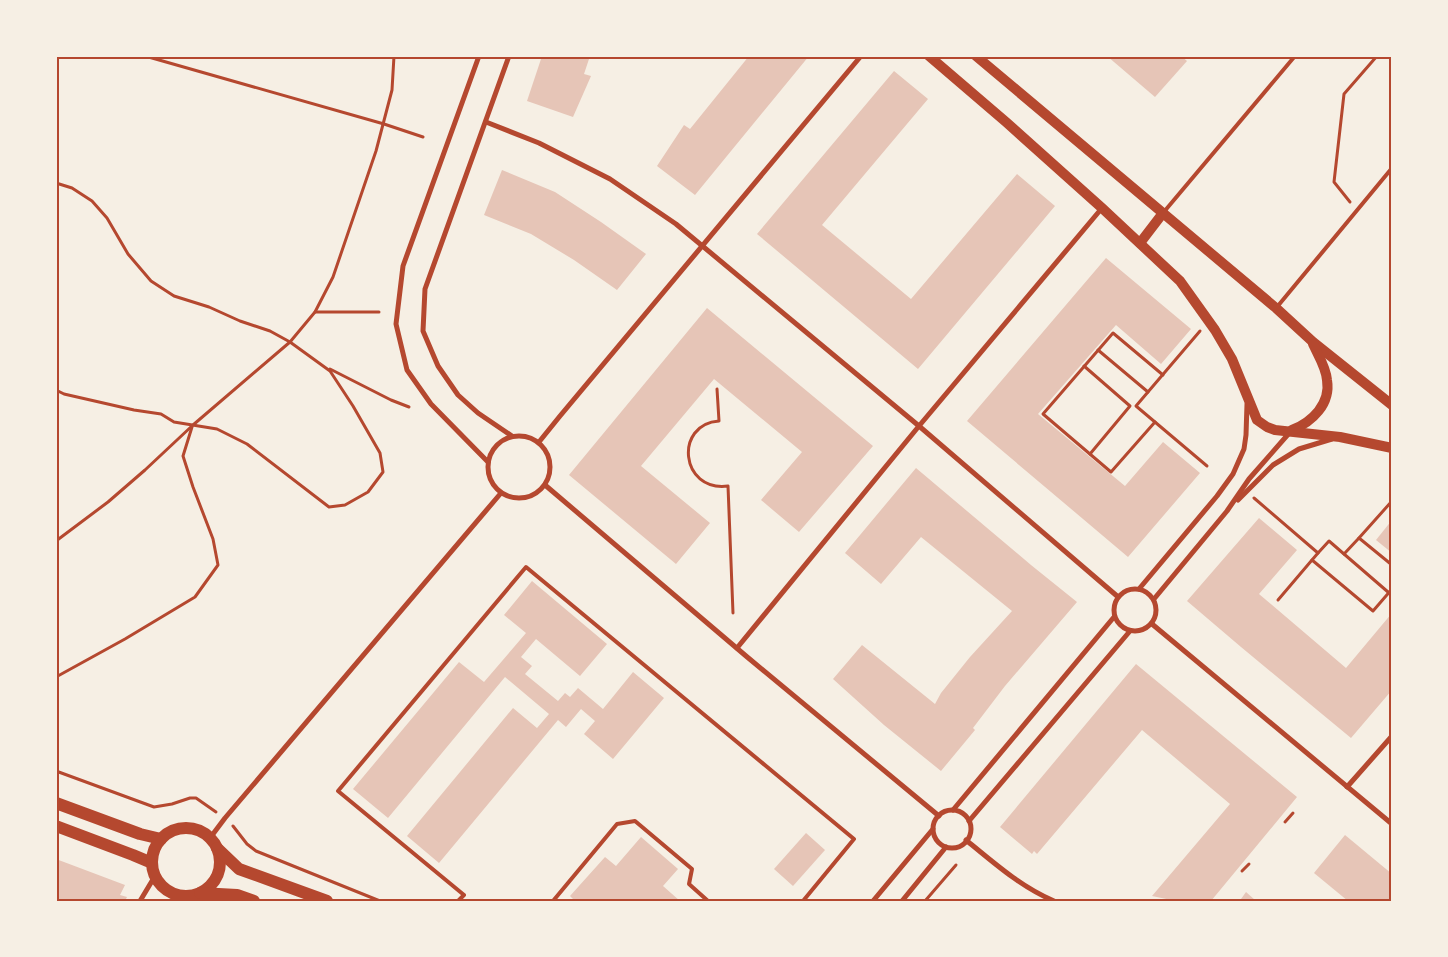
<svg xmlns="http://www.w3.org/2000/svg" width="1448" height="957" font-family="'Golos Text',sans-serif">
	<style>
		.building { fill: #e6c5b7 }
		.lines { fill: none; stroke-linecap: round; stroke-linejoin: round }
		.path { stroke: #b5482f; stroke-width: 3 }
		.service { stroke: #b5482f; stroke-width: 4 }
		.minor { stroke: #b5482f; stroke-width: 5 }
		.secondary { stroke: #b5482f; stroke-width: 10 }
		.primary { stroke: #b5482f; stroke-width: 12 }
		.neatline { fill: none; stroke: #b5482f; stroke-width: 2 }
	</style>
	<rect width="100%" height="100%" fill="#f6efe4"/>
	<g class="building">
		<path d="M 542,56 L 590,56 L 584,74 L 591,76 L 573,117 L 527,101 Z"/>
		<path d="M 749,56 L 809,56 L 695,195 L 657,166 L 684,125 L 690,129 Z"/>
		<path d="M 1107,56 L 1181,56 L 1187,61 L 1155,97 Z"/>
		<path d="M 894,71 L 928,99 L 822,225 L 893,284 L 911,299 L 1017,174 L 1055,206 L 918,369 L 757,234 Z"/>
		<path d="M 502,170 L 555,192 L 601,222 L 646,254 L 617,290 L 574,260 L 531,234 L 484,215 Z"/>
		<path d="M 1106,258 L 1191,329 L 1161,364 L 1116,325 L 1038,414 L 1125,486 L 1163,442 L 1200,473 L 1128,557 L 967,421 Z"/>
		<path d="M 707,308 L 873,446 L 799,532 L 761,500 L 802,452 L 714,379 L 641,466 L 710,523 L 676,564 L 569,475 Z"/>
		<path d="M 916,468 L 1031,565 L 1077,602 L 1005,686 L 973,728 L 975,730 L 941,771 L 884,725 L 833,679 L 862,645 L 935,704 L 941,693 L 970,657 L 1012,611 L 921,537 L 881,584 L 845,553 Z"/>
		<path d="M 1259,518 L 1297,550 L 1259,594 L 1346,668 L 1392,613 L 1392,690 L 1351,738 L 1241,647 L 1187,601 Z"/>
		<path d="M 1392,520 L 1392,553 L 1376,540 Z"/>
		<path d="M 532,581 L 607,644 L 580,676 L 536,639 L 521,657 L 532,666 L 525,674 L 558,701 L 565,693 L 570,697 L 578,688 L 603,709 L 633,672 L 664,698 L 613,759 L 584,734 L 595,721 L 581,709 L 566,727 L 558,720 L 439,863 L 407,836 L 513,708 L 537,728 L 549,714 L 505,677 L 388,818 L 353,789 L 459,662 L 484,682 L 526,633 L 504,615 Z"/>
		<path d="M 1136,664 L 1297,797 L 1211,901 L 1176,901 L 1152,896 L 1230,804 L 1142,730 L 1037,854 L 1034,851 L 1032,854 L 1000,827 Z"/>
		<path d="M 806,833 L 825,850 L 793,886 L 774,869 Z"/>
		<path d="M 1345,835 L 1392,874 L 1392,901 L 1348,901 L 1314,873 Z"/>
		<path d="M 641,837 L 678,869 L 663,886 L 680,901 L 575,901 L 570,896 L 605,857 L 616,866 Z"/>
		<path d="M 56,859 L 125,885 L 120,895 L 127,897 L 125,901 L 56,901 Z"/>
		<path d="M 1246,892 L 1255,900 L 1254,901 L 1244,901 L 1241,899 Z"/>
	</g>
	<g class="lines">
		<g class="path">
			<path d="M 145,56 L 384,124 L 423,137"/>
			<path d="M 56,59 L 62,56"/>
			<path d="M 56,183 L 72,188 L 92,201 L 107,218 L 128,254 L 151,281 L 174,296 L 209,307 L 240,321 L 270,331 L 290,342 L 330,371 L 353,406 L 380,453 L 383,472 L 368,492 L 345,505 L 329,507 L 247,444 L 217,429 L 174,422 L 161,414 L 134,410 L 64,394 L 56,390"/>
			<path d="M 1350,202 L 1334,182 L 1344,94 L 1377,56"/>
			<path d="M 315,312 L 379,312"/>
			<path d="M 1200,331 L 1136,406 L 1207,466"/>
			<path d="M 1098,350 L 1148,392"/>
			<path d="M 1084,366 L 1130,406 L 1090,454"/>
			<path d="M 330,369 L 391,400 L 409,407"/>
			<path d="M 717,389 L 719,421 C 674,424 680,492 728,486 L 733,613"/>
			<path d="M 1155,422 L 1111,472 L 1043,414 L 1113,333 L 1163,375"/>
			<path d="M 1254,498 L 1318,553 L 1312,560 L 1373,611 L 1392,589"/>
			<path d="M 1392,501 L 1359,538 L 1392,565"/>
			<path d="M 56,541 L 108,502 L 145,470 L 193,425 L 290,342 L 315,312 L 333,277 L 376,151 L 392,90 L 394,56"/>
			<path d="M 1318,553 L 1329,541 L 1344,554 L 1359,538"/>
			<path d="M 1344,554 L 1388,592"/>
			<path d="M 1278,600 L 1312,560"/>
			<path d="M 56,677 L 125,639 L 195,597 L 218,565 L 213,539 L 193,487 L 183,456 L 192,427"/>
			<path d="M 56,771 L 154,807 L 172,804 L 190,798 L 196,798 L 216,812"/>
			<path d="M 1285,822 L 1293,813"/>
			<path d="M 233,826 L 247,844 L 256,851 L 380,901"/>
			<path d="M 1242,871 L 1249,864"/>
			<path d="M 925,901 L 956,865"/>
		</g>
		<g class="service">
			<path d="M 1163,213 L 1295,56"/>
			<path d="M 1277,307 L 1392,168"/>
			<path d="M 458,901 L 464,895 L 338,791 L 526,567 L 854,839 L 803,901"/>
			<path d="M 553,901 L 617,824 L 635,821 L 692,869 L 689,884 L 708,901"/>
		</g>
		<g class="minor">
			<path d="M 479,56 L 403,266 L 396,324 L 407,370 L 431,404 L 488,462"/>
			<path d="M 509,56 L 425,289 L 423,331 L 438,366 L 458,395 L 478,413 L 512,436"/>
			<path d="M 486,122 L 539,143 L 610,179 L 676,224 L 919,426 L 1117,596"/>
			<circle cx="519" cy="467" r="31"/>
			<path d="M 539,442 L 560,416 L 861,56"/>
			<path d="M 545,485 L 746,656 L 939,816"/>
			<path d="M 1238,500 L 1273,465 L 1299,449 L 1332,439"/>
			<circle cx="1135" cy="610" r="21"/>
			<path d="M 1139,589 L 1217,496 L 1233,474 L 1244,449 L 1246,435 L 1247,404"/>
			<path d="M 1154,599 L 1227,511 L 1249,479 L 1291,431"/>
			<path d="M 1152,624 L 1392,824"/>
			<path d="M 737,648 L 919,426 L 1102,208"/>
			<path d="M 1347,787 L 1392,736"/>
			<path d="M 953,810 L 1114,617"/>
			<circle cx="952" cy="829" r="19"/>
			<path d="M 969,821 L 1130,631"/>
			<path d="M 210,838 L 225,818 L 501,493"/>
			<path d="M 966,840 C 994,863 1021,887 1054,901"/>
			<path d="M 140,901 L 155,876"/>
			<path d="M 178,901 L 187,896"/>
			<path d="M 873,901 L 933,829"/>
			<path d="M 902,901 L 946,847"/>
		</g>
		<g class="secondary">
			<path d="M 929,56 L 1006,122 L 1102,208 L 1180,281 L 1215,330 L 1232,359 L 1257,420 L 1267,427 L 1275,430 L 1340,437 L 1392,448"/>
			<path d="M 976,56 L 1276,308 L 1313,342 L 1392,405"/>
			<path d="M 1140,243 L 1163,213"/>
			<path d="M 1292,430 C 1312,422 1331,404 1327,380 C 1326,367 1318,355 1313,344"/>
		</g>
		<g class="primary">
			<path d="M 56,803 L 140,834 L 161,839"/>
			<path d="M 56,826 L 133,855 L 152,863"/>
			<circle cx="186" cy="862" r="34"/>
			<path d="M 217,848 L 239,869 L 327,901"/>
			<path d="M 200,893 L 237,895 L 254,901"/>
		</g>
	</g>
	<rect width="1448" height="957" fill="none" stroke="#f6efe4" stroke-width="115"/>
	<rect x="58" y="58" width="1332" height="842" class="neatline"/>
</svg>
